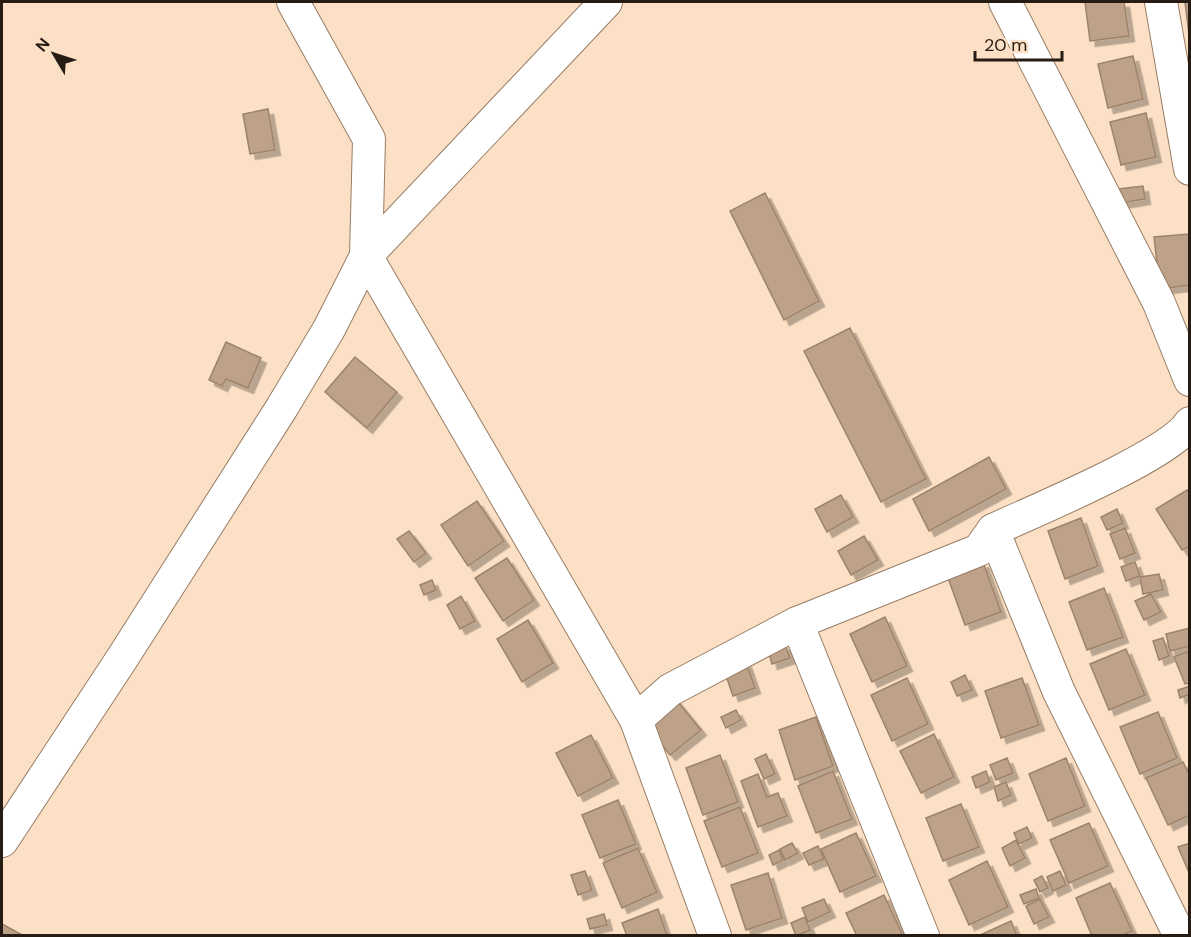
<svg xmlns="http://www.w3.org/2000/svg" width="1191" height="937" font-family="'DM Sans',sans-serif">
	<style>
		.building { fill: #bda188; stroke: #9d836b; stroke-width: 1.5; filter: url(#shadow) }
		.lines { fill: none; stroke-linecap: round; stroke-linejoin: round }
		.minor-casing { stroke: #977d65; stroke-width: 34 }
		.minor { stroke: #fff; stroke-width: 32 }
	</style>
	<defs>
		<filter id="shadow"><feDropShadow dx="5.5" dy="5.5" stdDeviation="0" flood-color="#0004"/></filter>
	</defs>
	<rect width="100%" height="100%" fill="#fce0c5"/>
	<g class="building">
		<path d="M 1085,2 L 1124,2 L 1129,36 L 1090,41 Z"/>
		<path d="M 1185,2 L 1190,2 L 1190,35 L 1189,35 Z"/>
		<path d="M 1133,56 L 1143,99 L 1108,108 L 1098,64 Z"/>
		<path d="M 268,109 L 275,150 L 250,154 L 243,114 Z"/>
		<path d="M 1146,113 L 1156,157 L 1121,165 L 1110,122 Z"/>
		<path d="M 1143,186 L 1145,199 L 1121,203 L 1119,189 Z"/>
		<path d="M 765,193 L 819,301 L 784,320 L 730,211 Z"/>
		<path d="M 1189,234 L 1190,285 L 1160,289 L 1154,237 Z"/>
		<path d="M 850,328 L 926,479 L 881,502 L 804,351 Z"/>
		<path d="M 226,342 L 261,358 L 248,388 L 226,379 L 222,386 L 209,380 Z"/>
		<path d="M 355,357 L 397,392 L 367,428 L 325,392 Z"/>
		<path d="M 989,457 L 1006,489 L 929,531 L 913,499 Z"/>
		<path d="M 1187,490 L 1190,494 L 1190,546 L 1182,550 L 1156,509 Z"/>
		<path d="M 841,495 L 853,517 L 827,532 L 815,509 Z"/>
		<path d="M 477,501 L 504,541 L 468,566 L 441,525 Z"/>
		<path d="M 1117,509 L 1123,523 L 1107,530 L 1101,517 Z"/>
		<path d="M 1081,518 L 1098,566 L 1065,579 L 1048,531 Z"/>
		<path d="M 1125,528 L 1135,553 L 1120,559 L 1110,534 Z"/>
		<path d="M 409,531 L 426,553 L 414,562 L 397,539 Z"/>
		<path d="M 864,536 L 878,560 L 851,575 L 838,551 Z"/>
		<path d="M 507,558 L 534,600 L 503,621 L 475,578 Z"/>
		<path d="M 983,562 L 1001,612 L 965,625 L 947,575 Z"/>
		<path d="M 1135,562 L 1140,576 L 1126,581 L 1121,567 Z"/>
		<path d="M 1159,574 L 1163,590 L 1143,594 L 1140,577 Z"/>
		<path d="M 432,580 L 436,590 L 424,595 L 420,585 Z"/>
		<path d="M 1104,588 L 1123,637 L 1087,650 L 1069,602 Z"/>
		<path d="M 1151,594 L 1161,612 L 1144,620 L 1135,601 Z"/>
		<path d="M 461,596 L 475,621 L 460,629 L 447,605 Z"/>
		<path d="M 885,617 L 907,666 L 872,682 L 850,634 Z"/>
		<path d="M 528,620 L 553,663 L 522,682 L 497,639 Z"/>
		<path d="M 1190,628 L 1190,646 L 1170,651 L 1166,634 Z"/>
		<path d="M 1163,638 L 1169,656 L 1159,660 L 1153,641 Z"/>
		<path d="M 785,644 L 790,658 L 772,664 L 768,650 Z"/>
		<path d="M 1126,649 L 1145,695 L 1109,710 L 1090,664 Z"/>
		<path d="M 1189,651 L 1190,683 L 1185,684 L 1174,657 Z"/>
		<path d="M 746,662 L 755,688 L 733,696 L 724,670 Z"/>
		<path d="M 965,675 L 972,690 L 957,696 L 951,682 Z"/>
		<path d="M 907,678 L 928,724 L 892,741 L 871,695 Z"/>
		<path d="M 1022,678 L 1039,725 L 1001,738 L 985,691 Z"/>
		<path d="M 1190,686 L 1190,694 L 1180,698 L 1178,690 Z"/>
		<path d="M 675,698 L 701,730 L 670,755 L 644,723 Z"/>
		<path d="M 736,710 L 741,720 L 726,728 L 721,717 Z"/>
		<path d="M 1158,712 L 1177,758 L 1140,774 L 1120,727 Z"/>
		<path d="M 816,717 L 833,766 L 795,780 L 779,730 Z"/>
		<path d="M 934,734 L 954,777 L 921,793 L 900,751 Z"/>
		<path d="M 591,735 L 613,778 L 578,796 L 556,753 Z"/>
		<path d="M 766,754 L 775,774 L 764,779 L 755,759 Z"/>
		<path d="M 720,755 L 738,802 L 703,815 L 686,768 Z"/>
		<path d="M 1007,758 L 1013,773 L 996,780 L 990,765 Z"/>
		<path d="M 1066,758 L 1085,806 L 1048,821 L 1029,774 Z"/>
		<path d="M 1183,762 L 1190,776 L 1190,815 L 1168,825 L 1146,778 Z"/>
		<path d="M 833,771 L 852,819 L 816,833 L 798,786 Z"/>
		<path d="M 986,771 L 990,782 L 976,788 L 972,777 Z"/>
		<path d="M 758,774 L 767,797 L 778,793 L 787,816 L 758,827 L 741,781 Z"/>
		<path d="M 1006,782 L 1011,795 L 998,801 L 994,787 Z"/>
		<path d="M 618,800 L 636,844 L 600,858 L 582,815 Z"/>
		<path d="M 961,804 L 979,847 L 943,861 L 926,818 Z"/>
		<path d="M 740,807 L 758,853 L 722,867 L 704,821 Z"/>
		<path d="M 1089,823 L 1108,866 L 1069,883 L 1050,840 Z"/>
		<path d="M 1027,827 L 1032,838 L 1019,844 L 1014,833 Z"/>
		<path d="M 856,833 L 876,876 L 840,892 L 821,849 Z"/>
		<path d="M 1016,840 L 1025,858 L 1010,866 L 1002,848 Z"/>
		<path d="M 792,843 L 798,853 L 785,860 L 780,849 Z"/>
		<path d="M 1190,843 L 1190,875 L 1178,847 Z"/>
		<path d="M 818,846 L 824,859 L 809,865 L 803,853 Z"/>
		<path d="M 638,848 L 657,892 L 622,908 L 603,863 Z"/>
		<path d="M 779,850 L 783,860 L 773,865 L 769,855 Z"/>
		<path d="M 987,861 L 1008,907 L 969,925 L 949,880 Z"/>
		<path d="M 585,871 L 592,890 L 578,895 L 571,875 Z"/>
		<path d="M 1060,871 L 1066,885 L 1053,891 L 1047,877 Z"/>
		<path d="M 768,873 L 782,918 L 746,930 L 731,885 Z"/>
		<path d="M 1042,876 L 1048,888 L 1040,892 L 1034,880 Z"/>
		<path d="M 1110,883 L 1132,931 L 1121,936 L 1092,936 L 1076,898 Z"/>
		<path d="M 1036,889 L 1039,898 L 1024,904 L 1020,895 Z"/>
		<path d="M 884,895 L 903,936 L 857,936 L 846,913 Z"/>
		<path d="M 824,899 L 830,912 L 808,922 L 802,908 Z"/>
		<path d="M 1040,899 L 1049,917 L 1034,924 L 1026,906 Z"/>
		<path d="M 658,909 L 667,936 L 627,936 L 622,923 Z"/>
		<path d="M 604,914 L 607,925 L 590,929 L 587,919 Z"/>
		<path d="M 805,917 L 810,930 L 796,936 L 791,923 Z"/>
		<path d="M 1011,921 L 1017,936 L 978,936 Z"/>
		<path d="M 2,924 L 24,936 L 2,936 Z"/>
	</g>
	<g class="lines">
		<g class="minor-casing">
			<g id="minor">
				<path d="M 606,2 L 366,256 L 636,720"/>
				<path d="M 1005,2 L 1159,303 L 1190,380"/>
				<path d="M 1161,2 L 1190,169"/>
				<path d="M 993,530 L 1059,692 L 1180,936"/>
				<path d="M 797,623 L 923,936"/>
				<path d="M 2,841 L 123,657 L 281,409 L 329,329 L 366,256 L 369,139 L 293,2"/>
				<path d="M 715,936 L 636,720 L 670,690 L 797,623 L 979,550 L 993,530 C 1034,511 1170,455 1190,423"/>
			</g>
		</g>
		<use href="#minor" class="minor"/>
	</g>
	<rect width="1191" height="937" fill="none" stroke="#271c13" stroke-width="6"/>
	<g transform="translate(54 54) rotate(309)" stroke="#fce0c5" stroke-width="4.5" paint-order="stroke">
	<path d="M0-4.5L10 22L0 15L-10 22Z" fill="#271c13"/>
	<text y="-9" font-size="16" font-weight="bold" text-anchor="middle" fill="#271c13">N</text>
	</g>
	<path d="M975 51v9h87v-9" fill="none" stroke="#271c13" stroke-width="3"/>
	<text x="984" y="51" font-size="18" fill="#271c13" stroke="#fce0c5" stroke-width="4.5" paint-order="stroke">20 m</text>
</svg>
